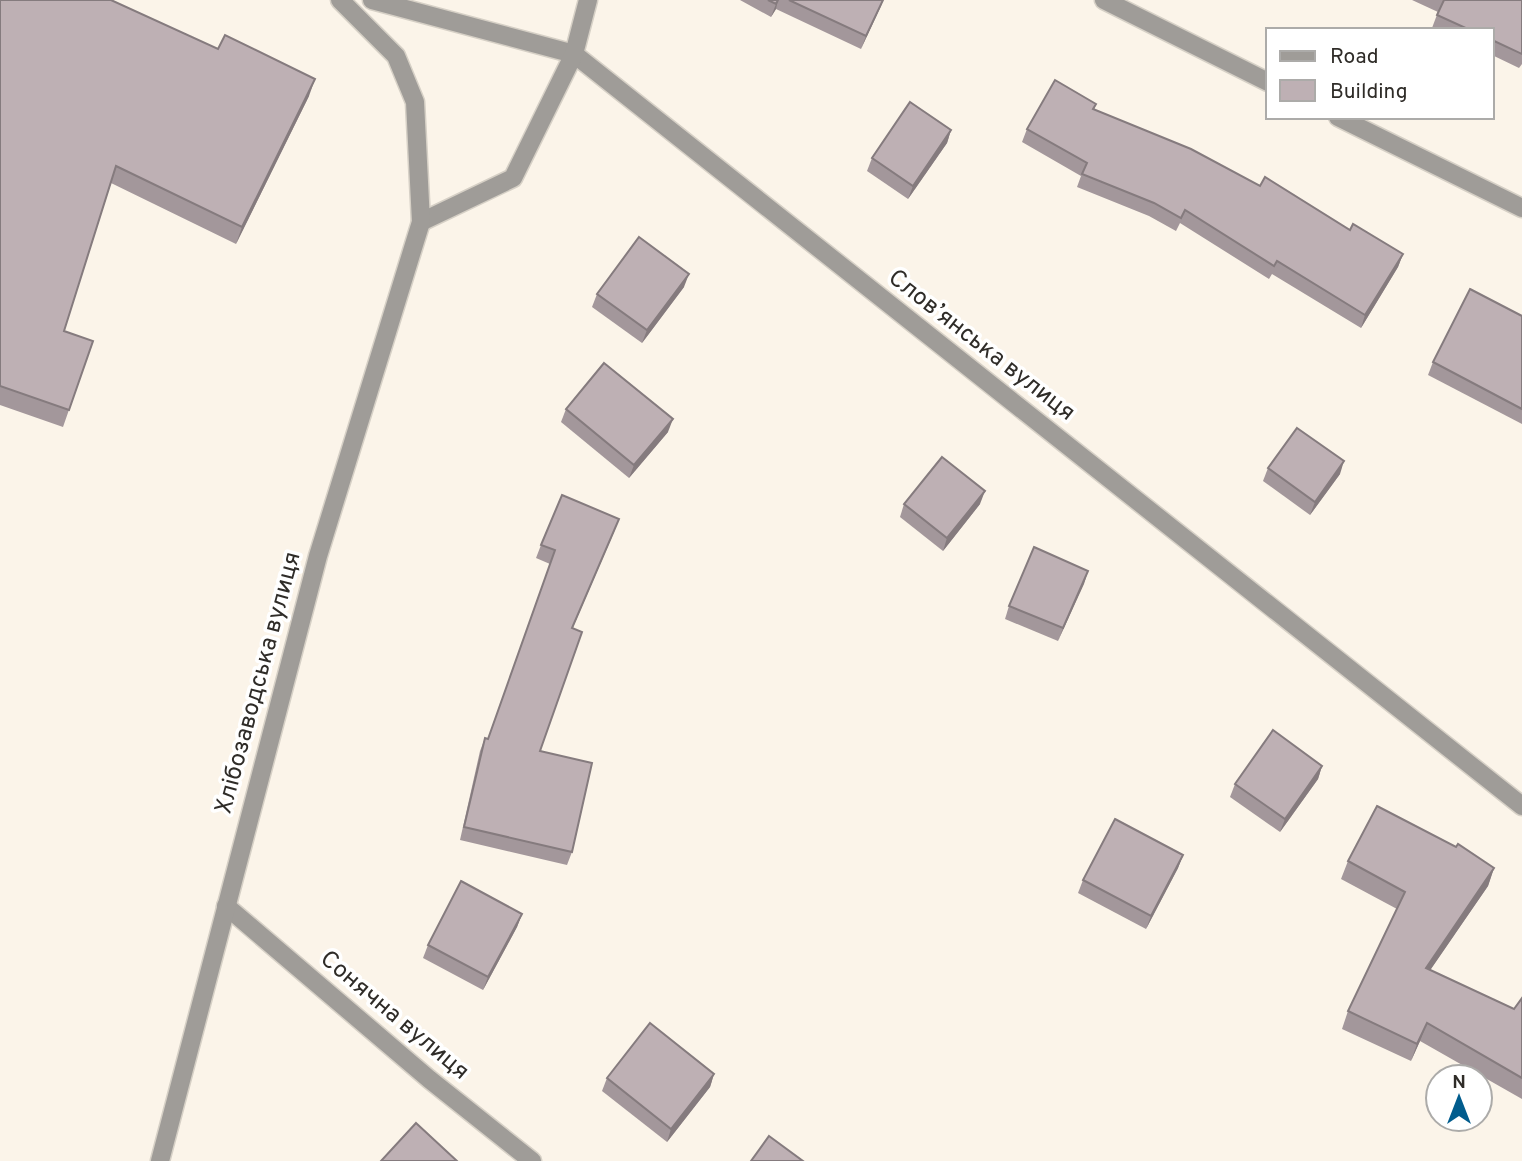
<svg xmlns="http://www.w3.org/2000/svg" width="1522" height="1161" font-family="Overpass,sans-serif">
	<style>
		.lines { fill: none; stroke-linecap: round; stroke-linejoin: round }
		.street-casing { stroke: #d6d0c6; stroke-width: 21 }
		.street { stroke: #9f9c98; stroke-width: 18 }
		.wall { fill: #a3979b }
		.shaded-wall { fill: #857b7e }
		.building { fill: #beb0b4; stroke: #857b7e; stroke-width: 2 }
		.labels { text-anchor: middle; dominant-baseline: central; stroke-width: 7; stroke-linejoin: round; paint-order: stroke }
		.street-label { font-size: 24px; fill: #2f2c28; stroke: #fff }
	</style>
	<rect width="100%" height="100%" fill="#fbf4e9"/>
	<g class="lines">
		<g class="street-casing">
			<g id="street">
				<path d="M 372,0 L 574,54 L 1522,806"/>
				<path d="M 1104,0 L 1268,82"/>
				<path d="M 1338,117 L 1522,208"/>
				<path d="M 421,222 L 513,178 L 574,54 L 588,0"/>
				<path d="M 226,906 L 429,1079 L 532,1161"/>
				<path d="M 160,1161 L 318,556 L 421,222 L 415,102 L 396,56 L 340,0"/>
			</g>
		</g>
		<use href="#street" class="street"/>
	</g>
	<g class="wall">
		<path d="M 0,0 L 309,96 L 236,244 L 111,183 L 64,331 L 93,341 L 63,427 L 0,405 Z"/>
		<path d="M 740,0 L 883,0 L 861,49 L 776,9 L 771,17 Z"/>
		<path d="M 1412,0 L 1522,0 L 1522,64 L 1519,68 L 1492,55 L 1492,30 L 1437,30 L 1432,28 L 1438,12 Z"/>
		<path d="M 1096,104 L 1094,110 L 1260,186 L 1350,230 L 1403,254 L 1398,267 L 1361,328 L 1272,274 L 1269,279 L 1180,223 L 1176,231 L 1149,216 L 1077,187 L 1081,176 L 1022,142 L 1027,129 Z"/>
		<path d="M 951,130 L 947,143 L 908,199 L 867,171 L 872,158 Z"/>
		<path d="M 684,287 L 642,343 L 592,307 L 597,294 Z"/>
		<path d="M 1522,316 L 1522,424 L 1428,375 L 1433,362 Z"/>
		<path d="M 566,409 L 668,432 L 629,478 L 561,422 Z"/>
		<path d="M 1268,468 L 1340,474 L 1310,515 L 1263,481 Z"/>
		<path d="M 904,504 L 980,504 L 943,551 L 900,517 Z"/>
		<path d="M 619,519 L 572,629 L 540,751 L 572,852 L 567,865 L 460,840 L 480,751 L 485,738 L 488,739 L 550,564 L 536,558 L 541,545 Z"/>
		<path d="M 1088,571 L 1058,641 L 1005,619 L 1009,606 Z"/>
		<path d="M 1322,766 L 1318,779 L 1280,832 L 1230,797 L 1235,784 Z"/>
		<path d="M 1183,855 L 1178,868 L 1146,929 L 1078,893 L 1083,880 Z"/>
		<path d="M 1348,861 L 1494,868 L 1488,886 L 1430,970 L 1514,1009 L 1522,998 L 1522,1099 L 1420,1041 L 1411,1061 L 1342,1029 L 1348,1011 L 1397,909 L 1341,879 Z"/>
		<path d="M 522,914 L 517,927 L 483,990 L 423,958 L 428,945 Z"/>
		<path d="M 714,1074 L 710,1087 L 667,1142 L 602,1091 L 607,1078 Z"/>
	</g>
	<g class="shaded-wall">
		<path d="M 778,0 L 776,9 L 771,17 L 776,4 Z"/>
		<path d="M 883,0 L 881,6 L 861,49 L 866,36 Z"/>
		<path d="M 315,79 L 309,96 L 236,244 L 242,227 Z"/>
		<path d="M 951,130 L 947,143 L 908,199 L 913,186 Z"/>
		<path d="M 1403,254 L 1398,267 L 1361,328 L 1365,315 Z"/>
		<path d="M 689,274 L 684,287 L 642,343 L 647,330 Z"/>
		<path d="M 673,419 L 668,432 L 629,478 L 634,465 Z"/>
		<path d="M 1344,461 L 1340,474 L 1310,515 L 1315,502 Z"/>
		<path d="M 985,491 L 980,504 L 943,551 L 947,538 Z"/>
		<path d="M 619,519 L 614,532 L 567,641 L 572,628 Z"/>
		<path d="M 1088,571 L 1084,584 L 1058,641 L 1063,628 Z"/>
		<path d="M 1322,766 L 1318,779 L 1280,832 L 1285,819 Z"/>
		<path d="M 1183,855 L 1178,868 L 1146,929 L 1151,916 Z"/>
		<path d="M 1494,868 L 1488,886 L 1420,985 L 1426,968 Z"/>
		<path d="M 522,914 L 517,927 L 483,990 L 488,977 Z"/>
		<path d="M 1427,1023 L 1420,1041 L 1411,1061 L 1417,1044 Z"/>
		<path d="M 714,1074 L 710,1087 L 667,1142 L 671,1129 Z"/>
	</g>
	<g class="building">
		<path d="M 0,0 L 111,0 L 218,49 L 225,35 L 315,79 L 242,227 L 116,166 L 64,331 L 93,341 L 69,410 L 0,386 Z"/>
		<path d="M 768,0 L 778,0 L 776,4 Z"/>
		<path d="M 789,0 L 883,0 L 866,36 Z"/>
		<path d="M 1444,0 L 1522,0 L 1522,54 L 1492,40 L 1492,30 L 1470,30 L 1437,15 Z"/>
		<path d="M 1055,80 L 1096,104 L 1093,109 L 1191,149 L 1260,186 L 1265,177 L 1350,230 L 1353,224 L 1403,254 L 1365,315 L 1277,261 L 1274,266 L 1185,210 L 1181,218 L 1154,203 L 1082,174 L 1087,163 L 1027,129 Z"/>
		<path d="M 910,102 L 951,130 L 913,186 L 872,158 Z"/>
		<path d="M 639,237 L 689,274 L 647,330 L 597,294 Z"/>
		<path d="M 1470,289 L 1522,316 L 1522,409 L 1433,362 Z"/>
		<path d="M 604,363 L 673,419 L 634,465 L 566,409 Z"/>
		<path d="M 1297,428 L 1344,461 L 1315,502 L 1268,468 Z"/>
		<path d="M 942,457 L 985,491 L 947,538 L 904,504 Z"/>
		<path d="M 562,495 L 619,519 L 572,628 L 582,632 L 540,751 L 592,763 L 572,852 L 464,827 L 485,738 L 488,739 L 555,550 L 541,545 Z"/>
		<path d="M 1034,547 L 1088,571 L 1063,628 L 1009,606 Z"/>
		<path d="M 1273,730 L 1322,766 L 1285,819 L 1235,784 Z"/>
		<path d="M 1377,806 L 1456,847 L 1458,844 L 1494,868 L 1426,968 L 1514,1009 L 1522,998 L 1522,1078 L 1427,1023 L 1417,1044 L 1348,1011 L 1405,892 L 1348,861 Z"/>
		<path d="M 1115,819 L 1183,855 L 1151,916 L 1083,880 Z"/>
		<path d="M 461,881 L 522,914 L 488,977 L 428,945 Z"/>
		<path d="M 650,1023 L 714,1074 L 671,1129 L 607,1078 Z"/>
		<path d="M 416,1123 L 457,1161 L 381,1161 Z"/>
		<path d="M 769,1136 L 803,1161 L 751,1161 Z"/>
	</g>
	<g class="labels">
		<g class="street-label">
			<text transform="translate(981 346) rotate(38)">Слов’янська вулиця</text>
			<text transform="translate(259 683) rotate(-75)">Хлібозаводська вулиця</text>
			<text transform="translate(394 1016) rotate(40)">Сонячна вулиця</text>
		</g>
	</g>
	<rect x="1266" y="28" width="228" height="91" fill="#ffffff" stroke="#acaba9" stroke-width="2"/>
	<rect x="1280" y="51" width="35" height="10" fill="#9f9c98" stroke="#acaba9" stroke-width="2"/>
	<text x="1330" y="63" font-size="21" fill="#2f2c28">Road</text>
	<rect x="1280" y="80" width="35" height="21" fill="#beb0b4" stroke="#acaba9" stroke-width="2"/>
	<text x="1330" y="98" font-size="21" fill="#2f2c28">Building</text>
	<g transform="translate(1459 1098)"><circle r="33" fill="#ffffff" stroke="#acaba9" stroke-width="2"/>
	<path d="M0-5L12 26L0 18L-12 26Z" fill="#015c8d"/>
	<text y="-10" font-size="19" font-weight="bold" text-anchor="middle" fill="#2f2c28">N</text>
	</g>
</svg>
